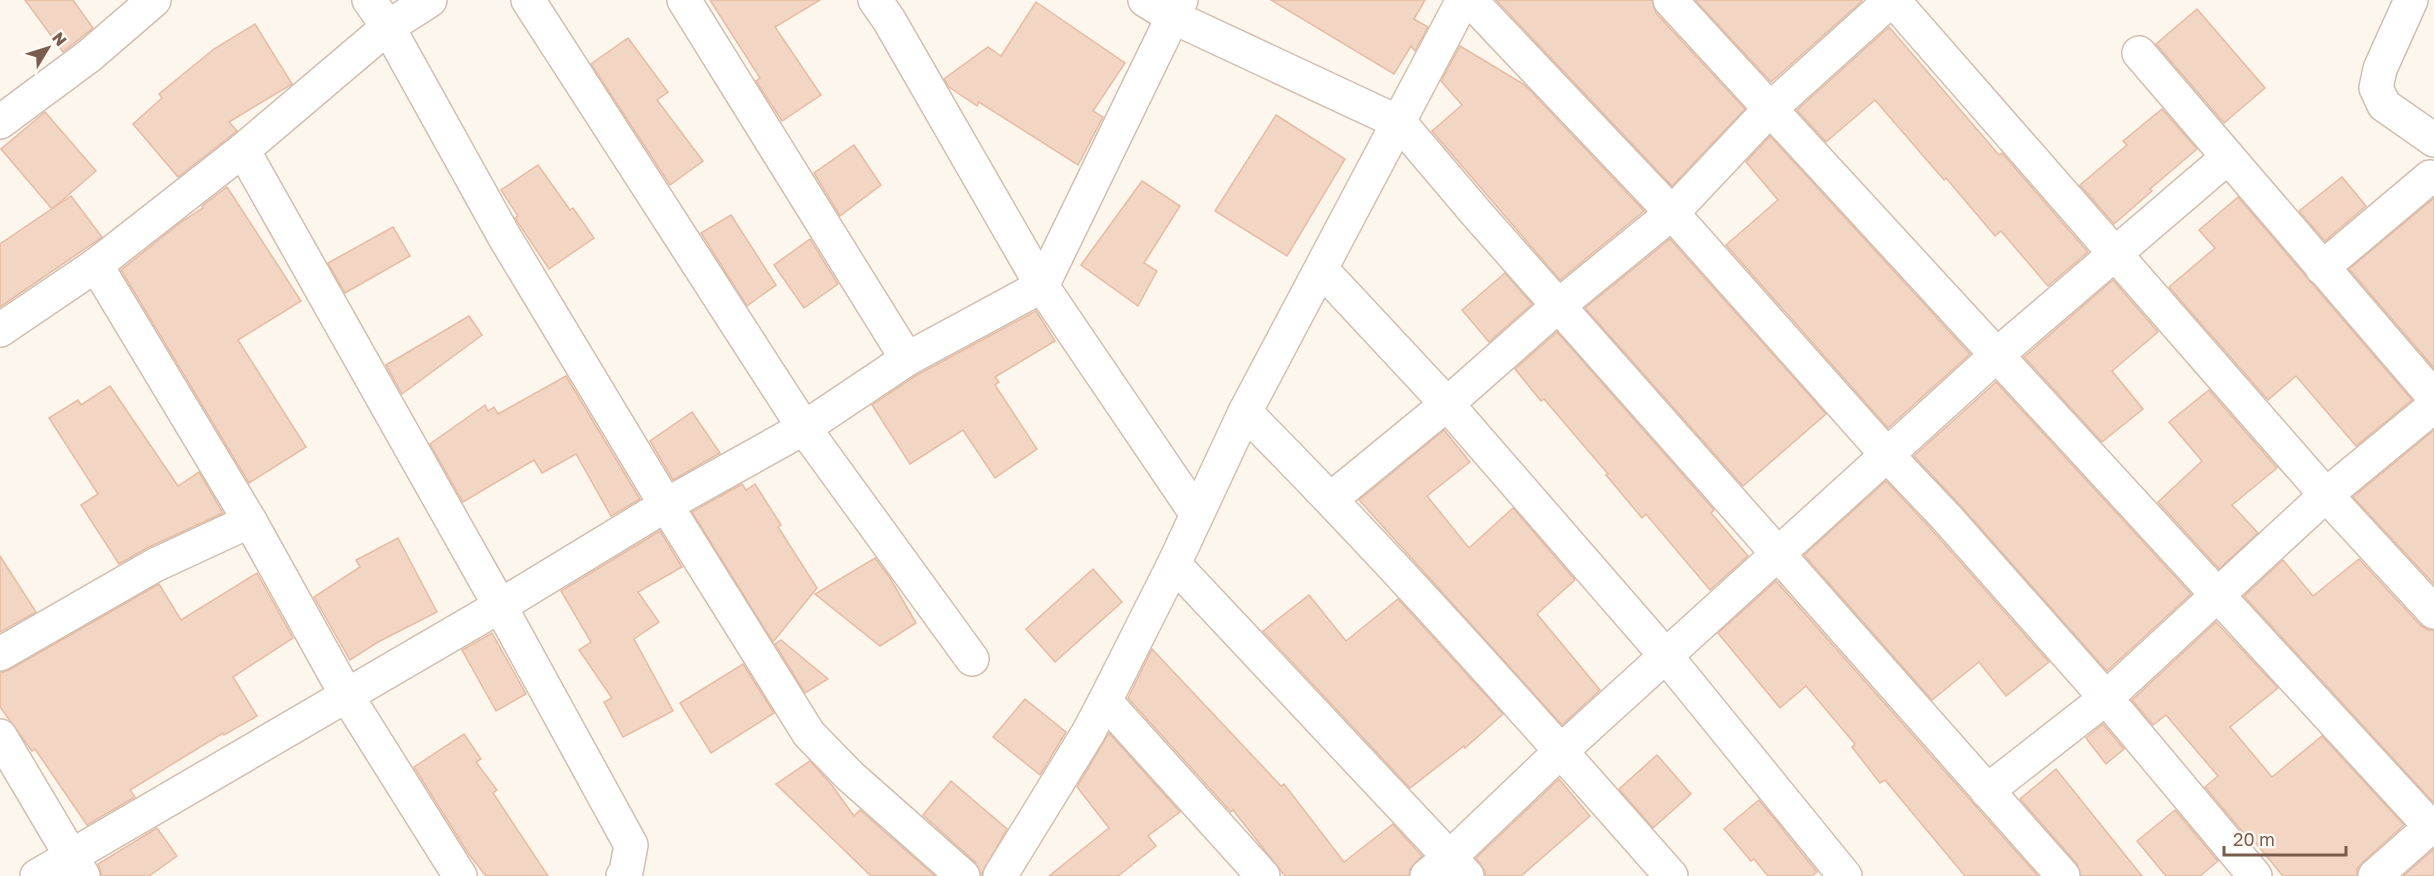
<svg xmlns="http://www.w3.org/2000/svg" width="2434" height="876" font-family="'Golos Text',sans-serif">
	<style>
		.building { fill: #f3d5c3; stroke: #e6bba3; stroke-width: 1.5 }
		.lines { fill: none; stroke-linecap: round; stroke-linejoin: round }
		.street-casing { stroke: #d1beb0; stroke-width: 36 }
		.secondary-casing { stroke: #d6c0b0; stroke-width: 36 }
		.street { stroke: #fff; stroke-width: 33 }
		.secondary { stroke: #fff; stroke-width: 33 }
	</style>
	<rect width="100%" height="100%" fill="#fdf6ec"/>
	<g class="building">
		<path d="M 25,0 L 73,0 L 93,28 L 63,52 Z"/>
		<path d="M 710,0 L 820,0 L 775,27 L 821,95 L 782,121 L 756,81 L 760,78 Z"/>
		<path d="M 1271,0 L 1425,0 L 1414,19 L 1428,27 L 1415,51 L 1411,46 L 1394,74 Z"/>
		<path d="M 1496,0 L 1652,0 L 1656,13 L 1745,109 L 1672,186 Z"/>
		<path d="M 1695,0 L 1861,0 L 1862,1 L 1771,82 Z"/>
		<path d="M 1036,2 L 1125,63 L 1093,111 L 1103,117 L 1078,165 L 979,102 L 977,106 L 949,87 L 944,79 L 988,47 L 1001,56 Z"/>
		<path d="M 2197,9 L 2265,88 L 2224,123 L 2156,44 Z"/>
		<path d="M 255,24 L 292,84 L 229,122 L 237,131 L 178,177 L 133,124 L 162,98 L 159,94 L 214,49 Z"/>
		<path d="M 1889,27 L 1999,155 L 2002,153 L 2088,252 L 2048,286 L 2001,231 L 1995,236 L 1946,178 L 1944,180 L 1875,100 L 1826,142 L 1797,110 Z"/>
		<path d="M 628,38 L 668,92 L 657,100 L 703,161 L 670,185 L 591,64 Z"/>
		<path d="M 1460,46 L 1525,85 L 1644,211 L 1560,280 L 1432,131 L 1462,105 L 1441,81 Z"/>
		<path d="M 2162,109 L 2197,149 L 2150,189 L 2152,191 L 2114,224 L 2080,185 L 2127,145 L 2123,141 Z"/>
		<path d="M 45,112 L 96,171 L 52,209 L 1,149 Z"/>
		<path d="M 1276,115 L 1345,159 L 1287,256 L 1215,211 Z"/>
		<path d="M 1770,136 L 1970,354 L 1888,428 L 1726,245 L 1778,200 L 1746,162 Z"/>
		<path d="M 854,145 L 881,185 L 840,216 L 814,173 Z"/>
		<path d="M 538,165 L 570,210 L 573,208 L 594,238 L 549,269 L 515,218 L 518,216 L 501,190 Z"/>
		<path d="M 2342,177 L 2366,206 L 2325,241 L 2299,211 Z"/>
		<path d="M 1142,181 L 1180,206 L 1144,263 L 1157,271 L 1138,306 L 1081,265 Z"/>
		<path d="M 227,187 L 301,301 L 238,340 L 306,447 L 249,483 L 121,270 L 181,222 L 203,208 L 202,206 Z"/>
		<path d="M 71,196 L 102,237 L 0,307 L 0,244 Z"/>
		<path d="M 2238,197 L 2412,400 L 2356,446 L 2296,376 L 2268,400 L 2169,287 L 2215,248 L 2199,230 Z"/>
		<path d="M 2434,198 L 2434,368 L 2349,269 Z"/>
		<path d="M 731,215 L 776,285 L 747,306 L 701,233 Z"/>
		<path d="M 393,227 L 410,256 L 345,293 L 328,263 Z"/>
		<path d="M 810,239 L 838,284 L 804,308 L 774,265 Z"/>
		<path d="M 1670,239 L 1826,414 L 1743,486 L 1585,308 Z"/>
		<path d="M 1505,273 L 1532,304 L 1489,342 L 1462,310 Z"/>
		<path d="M 2113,280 L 2158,332 L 2112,371 L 2143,409 L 2102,442 L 2024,357 Z"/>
		<path d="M 1036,311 L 1055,341 L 995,377 L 999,382 L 995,385 L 1037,449 L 995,478 L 963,430 L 910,464 L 872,405 L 917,375 Z"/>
		<path d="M 469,316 L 482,335 L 402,394 L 386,365 Z"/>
		<path d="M 1557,332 L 1714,510 L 1711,513 L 1748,556 L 1710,590 L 1646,514 L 1642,518 L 1606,475 L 1608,474 L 1544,399 L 1541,401 L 1515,369 Z"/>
		<path d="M 566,376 L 640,499 L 611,516 L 576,454 L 542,473 L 534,460 L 463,502 L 430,444 L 485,405 L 488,411 L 494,407 L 498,414 Z"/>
		<path d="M 1996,382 L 2191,594 L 2107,671 L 1960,505 L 1914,456 Z"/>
		<path d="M 110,386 L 178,486 L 199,472 L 223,513 L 147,548 L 119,564 L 81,505 L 98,494 L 49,418 L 78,400 L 81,405 Z"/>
		<path d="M 2209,390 L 2277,468 L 2232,505 L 2258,533 L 2219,569 L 2158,502 L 2202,461 L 2169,422 Z"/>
		<path d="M 692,412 L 720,453 L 673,480 L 650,441 Z"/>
		<path d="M 1444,430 L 1470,462 L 1427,496 L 1469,548 L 1513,508 L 1575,580 L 1537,614 L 1600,690 L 1562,725 L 1359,500 Z"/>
		<path d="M 2434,430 L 2434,584 L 2353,497 Z"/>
		<path d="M 1886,481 L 1932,530 L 2049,662 L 2006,696 L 1979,662 L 1932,700 L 1804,555 Z"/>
		<path d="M 742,484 L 746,490 L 755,484 L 781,525 L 778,527 L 817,588 L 773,642 L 692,512 Z"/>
		<path d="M 660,531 L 682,567 L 638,592 L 659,622 L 634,639 L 673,711 L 623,737 L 604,702 L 612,698 L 579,650 L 591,642 L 561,591 Z"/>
		<path d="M 398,538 L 437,612 L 378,642 L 350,660 L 314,597 L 360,567 L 356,560 Z"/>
		<path d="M 0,556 L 36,612 L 0,632 Z"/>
		<path d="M 875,558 L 890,578 L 916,623 L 880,646 L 815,594 Z"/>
		<path d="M 2359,559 L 2420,625 L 2428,630 L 2434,630 L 2434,803 L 2244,596 L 2283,560 L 2313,596 Z"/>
		<path d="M 1093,569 L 1122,602 L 1055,662 L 1026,629 Z"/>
		<path d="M 257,573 L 293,638 L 233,677 L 257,716 L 224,735 L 223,733 L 130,790 L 135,797 L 87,825 L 35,749 L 32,751 L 0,707 L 0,673 L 9,670 L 159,584 L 181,620 Z"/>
		<path d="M 1776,581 L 1973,803 L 2038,876 L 1965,876 L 1885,780 L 1880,783 L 1852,747 L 1855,744 L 1806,686 L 1780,708 L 1718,633 Z"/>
		<path d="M 1309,595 L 1346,641 L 1398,599 L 1503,714 L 1465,748 L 1464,746 L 1410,788 L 1263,631 Z"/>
		<path d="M 2216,622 L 2278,688 L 2230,727 L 2272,777 L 2322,736 L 2404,825 L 2363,862 L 2357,869 L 2357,876 L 2283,876 L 2249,835 L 2247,837 L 2205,787 L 2218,776 L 2166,715 L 2153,725 L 2132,700 Z"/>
		<path d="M 492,633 L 526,694 L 496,711 L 462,650 Z"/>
		<path d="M 781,640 L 828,679 L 805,693 L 775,644 Z"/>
		<path d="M 1152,649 L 1281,786 L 1284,784 L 1344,862 L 1393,824 L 1422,856 L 1410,869 L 1409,876 L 1285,876 L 1233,810 L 1231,812 L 1128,698 Z"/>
		<path d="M 743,664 L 774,713 L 711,753 L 680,703 Z"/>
		<path d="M 1025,699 L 1066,732 L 1040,775 L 993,737 Z"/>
		<path d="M 2103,724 L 2124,749 L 2106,764 L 2086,738 Z"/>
		<path d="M 1109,733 L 1180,812 L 1148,836 L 1156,846 L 1118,876 L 1049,876 L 1109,828 L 1077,787 Z"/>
		<path d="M 464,734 L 481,759 L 476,762 L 497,790 L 493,793 L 548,876 L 486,876 L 468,853 L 414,767 Z"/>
		<path d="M 1657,755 L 1691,794 L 1653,828 L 1619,789 Z"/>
		<path d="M 810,761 L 831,784 L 854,816 L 860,810 L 935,876 L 871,876 L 776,784 Z"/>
		<path d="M 2056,769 L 2142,876 L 2081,876 L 2077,864 L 2020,799 Z"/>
		<path d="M 1559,779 L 1590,816 L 1521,876 L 1485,876 L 1485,871 L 1476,858 Z"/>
		<path d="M 951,781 L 1007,829 L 981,875 L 975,862 L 923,815 Z"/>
		<path d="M 1759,800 L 1817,872 L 1812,876 L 1768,876 L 1754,859 L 1751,861 L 1724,829 Z"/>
		<path d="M 2175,810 L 2218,861 L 2200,876 L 2166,876 L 2137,841 Z"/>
		<path d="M 157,828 L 177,856 L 149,876 L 102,876 L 98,864 Z"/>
		<path d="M 2434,849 L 2434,876 L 2403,876 Z"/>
	</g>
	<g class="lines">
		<g class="street-casing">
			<g id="street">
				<path d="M 430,0 L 388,27 L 504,236 L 666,505 L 809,734 L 850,776 L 963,876"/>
				<path d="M 528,0 L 804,428 L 972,659"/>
				<path d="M 684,0 L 907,359"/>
				<path d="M 875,0 L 889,20 L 1042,286"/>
				<path d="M 1145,0 L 1173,17 L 1400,123 L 1478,215 L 2063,876"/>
				<path d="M 1470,0 L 1672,213 L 1888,456 L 1946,517 L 2106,698 L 2255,876"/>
				<path d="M 1670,0 L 2431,827"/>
				<path d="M 1893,0 L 2326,495 L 2434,612"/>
				<path d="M 2411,0 L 2380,69 L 2376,88 L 2384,105 L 2434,140"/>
				<path d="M 2139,53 L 2434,397"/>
				<path d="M 0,122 L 89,56 L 154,0"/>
				<path d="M 243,150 L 388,27 L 369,0"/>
				<path d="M 96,265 L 250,521 L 347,696 L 460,876"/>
				<path d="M 2322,268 L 2430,177"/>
				<path d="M 1322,270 L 1447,404 L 1666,656 L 1845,876"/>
				<path d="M 1042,286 L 1181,0"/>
				<path d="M 0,330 L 96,265 L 243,150 L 500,606 L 631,845 L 626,872 L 623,876"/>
				<path d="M 1245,412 C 1393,561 1532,718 1671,876"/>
				<path d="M 1331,499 L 1447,404 L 1558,306 L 1672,213 L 1770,109 L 1891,0"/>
				<path d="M 1174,564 L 1467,876"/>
				<path d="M 0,654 L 155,565 L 250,521"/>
				<path d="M 1105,701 L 1263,876"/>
				<path d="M 0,736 L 83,876"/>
				<path d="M 1987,791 L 2106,698 L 2326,495 L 2434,406"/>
				<path d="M 37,876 L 500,606 L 666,505 L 804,428 L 907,359 L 1042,286 L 1196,513"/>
				<path d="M 1427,876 L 1450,857 L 1561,751 L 1998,354 L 2228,157"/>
				<path d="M 2375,876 L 2434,824"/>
			</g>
		</g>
		<g class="secondary-casing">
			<path id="secondary" d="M 1000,876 L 1088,733 L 1105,701 L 1174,564 L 1245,412 L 1463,0"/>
		</g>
		<use href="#street" class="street"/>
		<use href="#secondary" class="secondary"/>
	</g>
	<g transform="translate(48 48) rotate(52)" stroke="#fffaf3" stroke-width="4.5" paint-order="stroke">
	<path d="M0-4.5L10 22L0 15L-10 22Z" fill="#7a5c4d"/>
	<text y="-9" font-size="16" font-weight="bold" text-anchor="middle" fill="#7a5c4d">N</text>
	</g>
	<path d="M2224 846v9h122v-9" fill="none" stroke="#7a5c4d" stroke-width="3"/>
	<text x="2233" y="846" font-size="18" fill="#7a5c4d" stroke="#fffaf3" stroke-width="4.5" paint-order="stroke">20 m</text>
</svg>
